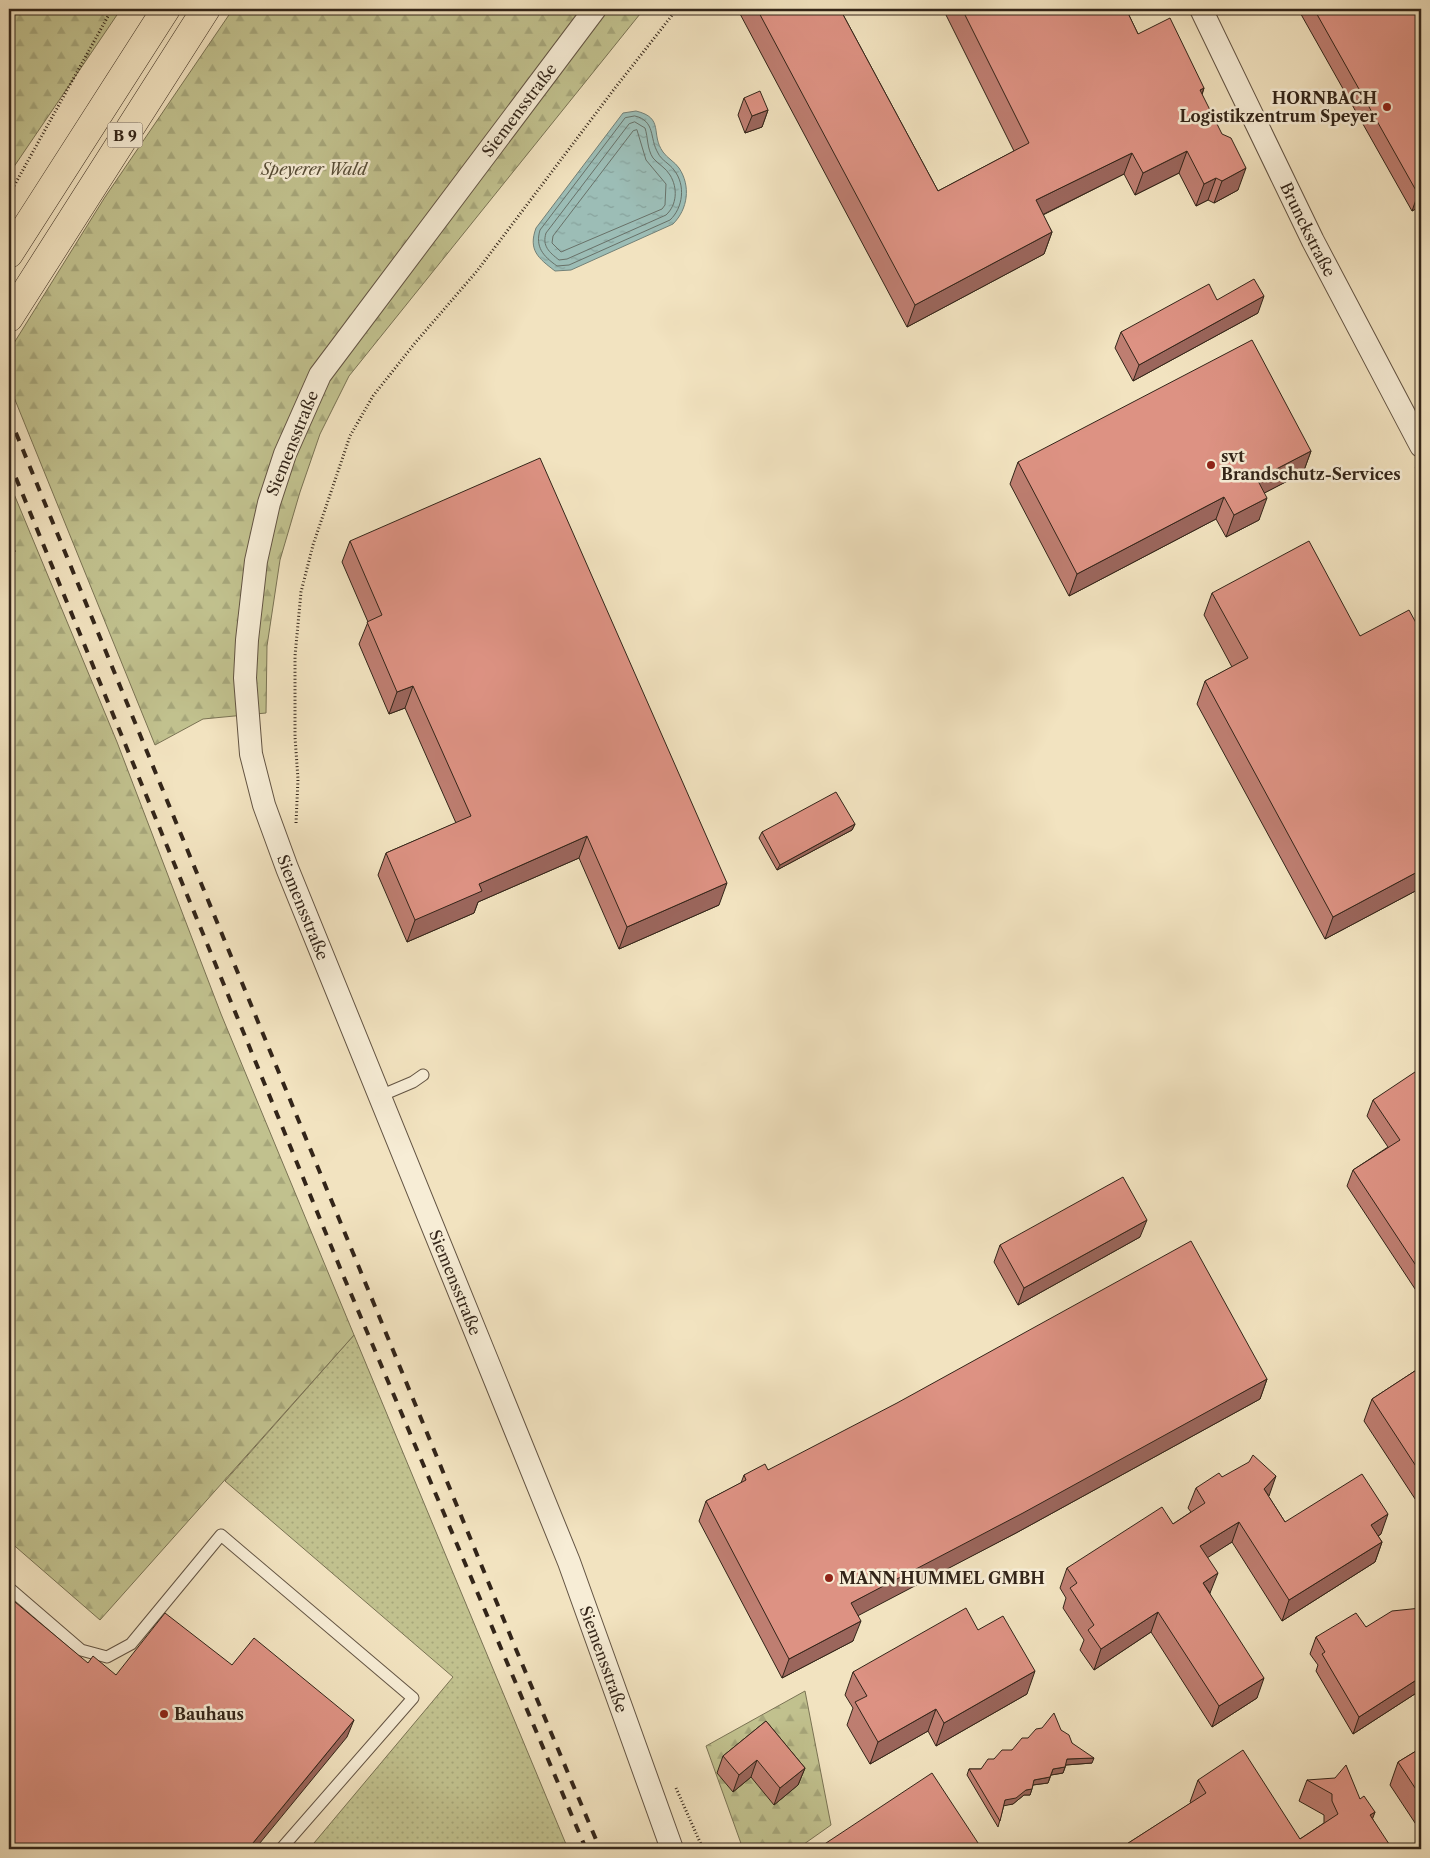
<svg xmlns="http://www.w3.org/2000/svg" width="1430" height="1858" font-family="'Libre Caslon Text',serif">
	<style>
		.grass { fill: url(#grass-dots); stroke: #7a7354 }
		.forest { fill: url(#forest-firs); stroke: #7a7354 }
		.water { fill: url(#water-ripples); stroke: #728077 }
		.lines { fill: none; stroke-linecap: round; stroke-linejoin: round }
		.shore { stroke: #687168; stroke-width: 1 }
		.lane-casing { stroke: #635443; stroke-width: 13 }
		.street-casing { stroke: #635443; stroke-width: 24 }
		.highway-casing { stroke: #332519; stroke-width: 29 }
		.path { stroke: #332519; stroke-width: 3; stroke-dasharray: 1 2.5; stroke-linecap: butt }
		.lane { stroke: #f7edd6; stroke-width: 11 }
		.street { stroke: #f7edd6; stroke-width: 22 }
		.highway { stroke: #f2e3c0; stroke-width: 28 }
		.rail { stroke: #332519; stroke-width: 4; stroke-dasharray: 9 9; stroke-linecap: butt }
		.wall { fill: #be7e71; stroke: #332519 }
		.shaded-wall { fill: #9b665c; stroke: #332519 }
		.building { fill: #dd9283; stroke: #332519 }
		.poi-dot { fill: #8f2418; stroke: #f7edd6; stroke-width: 2 }
		.labels { text-anchor: middle; dominant-baseline: central; stroke-width: 5; stroke-linejoin: round; paint-order: stroke }
		.shield { fill: #f7edd6; stroke: #6e6152; stroke-width: 1 }
		.shield-label { font-size: 15px; font-weight: bold; fill: #332519 }
		.poi-label { font-size: 16px; font-weight: bold; fill: #332519; stroke: #f7edd6; text-anchor: start }
		.street-label { font-size: 16px; fill: #332519; stroke: #f7edd6 }
		.park-label { font-size: 16px; font-style: italic; fill: #564c36; stroke: #f7edd6 }
	</style>
	<defs>
		<pattern id="grass-dots" width="8" height="8" patternUnits="userSpaceOnUse" patternTransform="scale(1.25)"><rect width="8" height="8" fill="#c1c18e"/><path d="M2 2h.1M6 6h.1" fill="none" stroke="#a6a67a" stroke-width="1.8" stroke-linecap="round"/></pattern>
		<pattern id="forest-firs" width="22" height="20" patternUnits="userSpaceOnUse" patternTransform="scale(1.25)"><rect width="22" height="20" fill="#c1c18e"/><path d="M5 1l3.5 6h-7zM16 11l3.5 6h-7z" fill="#a6a67a"/></pattern>
		<pattern id="water-ripples" width="26" height="14" patternUnits="userSpaceOnUse" patternTransform="scale(1.25)"><rect width="26" height="14" fill="#9cbdb6"/><path d="M2 4q2-2 4 0t4 0M15 11q2-2 4 0t4 0" fill="none" stroke="#87a29c"/></pattern>
	</defs>
	<rect width="100%" height="100%" fill="#f2e3c0"/>
	<filter id="stains"><feTurbulence type="fractalNoise" baseFrequency=".004" numOctaves="4"/><feColorMatrix values="0 0 0 0 .2 0 0 0 0 .09 0 0 0 0 .02 0 0 0 .5 -.17"/></filter>
	<radialGradient id="worn" r=".72"><stop offset=".6" stop-color="#630" stop-opacity="0"/><stop offset="1" stop-color="#630" stop-opacity=".3"/></radialGradient>
	<path class="grass" d="M 354,1335 L 568,1849 L 309,1849 L 453,1677 L 225,1481 Z"/>
	<g class="forest">
		<path d="M 9,9 L 121,9 L 9,174 Z"/>
		<path d="M 233,9 L 644,9 L 349,376 L 320,434 L 300,492 L 280,560 L 267,646 L 266,713 L 203,719 L 155,745 L 9,385 L 9,351 L 105,197 Z"/>
		<path d="M 9,482 L 117,742 L 221,1014 L 354,1335 L 100,1620 L 9,1541 Z"/>
		<path d="M 805,1691 L 831,1825 L 797,1849 L 743,1849 L 706,1746 Z"/>
	</g>
	<path class="water" d="M 636,111 C 665,118 650,134 663,152 C 667,158 675,162 679,168 C 691,186 688,209 673,224 L 571,270 L 555,271 C 538,258 528,250 536,228 L 623,113 Z"/>
	<g class="lines">
		<g class="shore">
			<path d="M 635,116 C 656,121 649,138 658,153 C 661,160 670,164 674,170 C 686,185 683,208 670,220 L 569,265 L 557,266 C 543,256 535,247 540,230 L 625,118 Z"/>
			<path d="M 635,122 L 645,128 C 648,137 647,149 653,158 C 658,164 666,168 670,175 C 678,188 677,205 666,215 L 567,259 L 559,260 C 549,252 542,246 546,233 L 629,124 Z"/>
			<path d="M 637,130 L 646,160 L 666,184 L 665,205 L 662,209 L 561,252 L 552,243 L 553,236 L 633,131 Z"/>
		</g>
		<g class="lane-casing">
			<g id="lane">
				<path d="M 380,1096 L 413,1082 L 423,1075"/>
				<path d="M 9,1588 L 81,1650 L 107,1657 L 131,1644 L 221,1535 L 413,1698 L 281,1849"/>
			</g>
		</g>
		<g class="street-casing">
			<g id="street">
				<path id="s1" d="M 595,9 L 320,375 L 285,454 L 269,503 L 256,561 L 247,640 L 245,678 L 251,754 L 264,805 L 287,868 L 569,1562 L 672,1849"/>
				<path id="s2" d="M 1201,9 L 1313,241 L 1421,446"/>
			</g>
		</g>
		<g class="highway-casing">
			<g id="highway">
				<path d="M 9,254 L 166,9"/>
				<path d="M 9,318 L 206,9"/>
			</g>
		</g>
		<g class="path">
			<path d="M 9,195 L 112,9"/>
			<path d="M 1416,467 L 1421,476"/>
			<path d="M 9,555 L 15,550"/>
			<path d="M 296,823 L 298,779 L 295,737 L 295,656 L 301,592 L 313,545 L 350,436 L 373,396 L 415,343 L 477,271 L 615,88 L 677,9"/>
			<path d="M 676,1788 L 703,1849"/>
		</g>
		<use href="#lane" class="lane"/>
		<use href="#street" class="street"/>
		<use href="#highway" class="highway"/>
		<g class="rail">
			<path d="M 9,416 L 515,1647 L 600,1849"/>
			<path d="M 9,461 L 343,1275 L 586,1849"/>
		</g>
	</g>
	<g class="wall">
		<path d="M 740,9 L 840,9 L 938,191 L 1014,151 L 943,9 L 1126,9 L 1138,34 L 1204,88 L 1202,95 L 1238,190 L 1214,203 L 1208,200 L 1196,206 L 1179,173 L 1135,195 L 1124,174 L 1043,215 L 1052,232 L 1044,254 L 907,327 L 739,12 Z"/>
		<path d="M 1298,9 L 1421,9 L 1421,206 L 1412,211 Z"/>
		<path d="M 744,98 L 768,110 L 762,127 L 745,133 L 738,115 Z"/>
		<path d="M 1217,300 L 1258,313 L 1133,381 L 1115,348 L 1121,332 Z"/>
		<path d="M 1311,451 L 1303,473 L 1264,493 L 1259,520 L 1226,537 L 1216,519 L 1069,596 L 1010,484 L 1018,462 Z"/>
		<path d="M 350,541 L 719,905 L 619,949 L 579,858 L 478,902 L 474,913 L 407,942 L 378,875 L 386,853 L 456,823 L 405,708 L 389,714 L 359,644 L 368,622 L 342,562 Z"/>
		<path d="M 1212,593 L 1360,636 L 1421,632 L 1421,888 L 1325,939 L 1197,704 L 1205,681 L 1232,667 L 1204,615 Z"/>
		<path d="M 855,824 L 852,830 L 777,870 L 759,838 L 762,832 Z"/>
		<path d="M 1421,1075 L 1421,1298 L 1347,1186 L 1353,1170 L 1388,1147 L 1367,1116 L 1373,1100 Z"/>
		<path d="M 1140,1237 L 1018,1305 L 994,1262 L 1000,1245 Z"/>
		<path d="M 1421,1367 L 1421,1508 L 1364,1421 L 1372,1399 Z"/>
		<path d="M 1267,1379 L 1260,1399 L 1016,1533 L 857,1615 L 853,1641 L 782,1678 L 699,1521 L 706,1501 L 741,1483 L 744,1475 L 768,1470 Z"/>
		<path d="M 1222,1477 L 1269,1497 L 1285,1522 L 1381,1534 L 1378,1536 L 1382,1542 L 1375,1562 L 1282,1621 L 1232,1542 L 1207,1557 L 1210,1594 L 1257,1698 L 1212,1727 L 1151,1632 L 1094,1670 L 1080,1650 L 1084,1640 L 1063,1608 L 1066,1598 L 1060,1588 L 1067,1568 L 1173,1524 L 1191,1512 L 1188,1508 L 1196,1488 Z"/>
		<path d="M 1366,1627 L 1420,1631 L 1421,1632 L 1421,1690 L 1353,1734 L 1316,1671 L 1318,1665 L 1310,1654 L 1316,1637 Z"/>
		<path d="M 978,1630 L 1027,1694 L 936,1746 L 928,1731 L 870,1764 L 847,1725 L 853,1708 L 845,1695 L 853,1672 Z"/>
		<path d="M 766,1721 L 805,1768 L 798,1785 L 774,1805 L 751,1777 L 733,1792 L 717,1773 L 723,1756 Z"/>
		<path d="M 1061,1730 L 1072,1743 L 1092,1763 L 1066,1765 L 1063,1773 L 1051,1775 L 1048,1783 L 1033,1785 L 1030,1795 L 1024,1795 L 1013,1804 L 1004,1805 L 998,1827 L 967,1775 L 969,1769 L 981,1769 L 994,1759 L 1012,1750 Z"/>
		<path d="M 1421,1748 L 1421,1832 L 1390,1785 L 1398,1762 Z"/>
		<path d="M 1198,1780 L 1300,1839 L 1324,1823 L 1324,1815 L 1299,1801 L 1307,1780 L 1360,1799 L 1375,1812 L 1372,1818 L 1390,1849 L 1119,1849 L 1191,1803 L 1190,1802 Z"/>
	</g>
	<g class="shaded-wall">
		<path d="M 1204,88 L 1196,110 L 1200,90 Z"/>
		<path d="M 768,110 L 762,127 L 745,133 L 752,116 Z"/>
		<path d="M 1187,151 L 1179,173 L 1135,195 L 1143,173 Z"/>
		<path d="M 1132,153 L 1124,174 L 1028,222 L 1036,200 Z"/>
		<path d="M 1246,168 L 1238,190 L 1214,203 L 1222,181 Z"/>
		<path d="M 1216,178 L 1208,200 L 1196,206 L 1204,184 Z"/>
		<path d="M 1421,192 L 1421,206 L 1412,211 L 1418,194 Z"/>
		<path d="M 1052,232 L 1044,254 L 907,327 L 915,305 Z"/>
		<path d="M 1264,296 L 1258,313 L 1133,381 L 1139,365 Z"/>
		<path d="M 1311,451 L 1303,473 L 1249,501 L 1257,479 Z"/>
		<path d="M 1224,497 L 1216,519 L 1069,596 L 1077,574 Z"/>
		<path d="M 1267,498 L 1259,520 L 1226,537 L 1234,515 Z"/>
		<path d="M 413,686 L 405,708 L 389,714 L 397,692 Z"/>
		<path d="M 855,824 L 852,830 L 777,870 L 780,865 Z"/>
		<path d="M 587,836 L 579,858 L 478,902 L 474,913 L 407,942 L 415,920 L 479,884 Z"/>
		<path d="M 1421,870 L 1421,888 L 1325,939 L 1333,917 Z"/>
		<path d="M 727,883 L 719,905 L 619,949 L 627,927 Z"/>
		<path d="M 1147,1220 L 1140,1237 L 1018,1305 L 1024,1288 Z"/>
		<path d="M 1267,1379 L 1260,1399 L 1016,1533 L 844,1623 L 851,1603 Z"/>
		<path d="M 1276,1476 L 1269,1496 L 1264,1489 Z"/>
		<path d="M 1388,1514 L 1381,1534 L 1364,1545 L 1371,1525 Z"/>
		<path d="M 1239,1522 L 1232,1542 L 1193,1567 L 1200,1546 Z"/>
		<path d="M 1382,1542 L 1375,1562 L 1282,1621 L 1289,1600 Z"/>
		<path d="M 1218,1573 L 1210,1593 L 1203,1583 Z"/>
		<path d="M 1158,1612 L 1151,1632 L 1094,1670 L 1101,1649 Z"/>
		<path d="M 1421,1619 L 1421,1631 L 1410,1640 L 1416,1624 Z"/>
		<path d="M 861,1621 L 853,1641 L 782,1678 L 789,1659 Z"/>
		<path d="M 1035,1671 L 1027,1694 L 936,1746 L 944,1723 Z"/>
		<path d="M 1421,1677 L 1421,1690 L 1353,1734 L 1359,1717 Z"/>
		<path d="M 1264,1678 L 1257,1698 L 1212,1727 L 1219,1706 Z"/>
		<path d="M 936,1709 L 928,1731 L 870,1764 L 878,1742 Z"/>
		<path d="M 354,1720 L 347,1737 L 255,1849 L 248,1849 Z"/>
		<path d="M 1094,1758 L 1092,1763 L 1065,1765 L 1067,1759 Z"/>
		<path d="M 757,1760 L 751,1777 L 733,1792 L 739,1775 Z"/>
		<path d="M 1065,1767 L 1063,1773 L 1051,1775 L 1053,1769 Z"/>
		<path d="M 805,1768 L 798,1785 L 774,1805 L 780,1788 Z"/>
		<path d="M 1050,1777 L 1048,1783 L 1032,1785 L 1034,1780 Z"/>
		<path d="M 1032,1789 L 1030,1795 L 1024,1795 L 1013,1804 L 1003,1806 L 1005,1800 L 1026,1790 Z"/>
		<path d="M 1375,1812 L 1367,1834 L 1370,1815 Z"/>
	</g>
	<g class="building">
		<path d="M 757,9 L 840,9 L 938,191 L 1029,143 L 962,9 L 1126,9 L 1138,34 L 1170,18 L 1204,88 L 1200,90 L 1222,134 L 1231,138 L 1246,168 L 1222,181 L 1216,178 L 1204,184 L 1187,151 L 1143,173 L 1132,153 L 1036,200 L 1052,232 L 915,305 Z"/>
		<path d="M 1314,9 L 1421,9 L 1421,192 L 1418,194 Z"/>
		<path d="M 760,91 L 768,110 L 752,116 L 744,98 Z"/>
		<path d="M 1254,279 L 1264,296 L 1139,365 L 1121,332 L 1209,284 L 1217,300 Z"/>
		<path d="M 1252,340 L 1311,451 L 1257,479 L 1267,498 L 1234,515 L 1224,497 L 1077,574 L 1018,462 Z"/>
		<path d="M 540,458 L 727,883 L 627,927 L 587,836 L 479,884 L 482,891 L 415,920 L 386,853 L 471,816 L 413,686 L 397,692 L 367,622 L 382,615 L 350,541 Z"/>
		<path d="M 1309,541 L 1360,636 L 1409,610 L 1421,632 L 1421,870 L 1333,917 L 1205,681 L 1248,658 L 1212,593 Z"/>
		<path d="M 836,792 L 855,824 L 780,865 L 762,832 Z"/>
		<path d="M 1418,1070 L 1421,1075 L 1421,1273 L 1353,1170 L 1400,1140 L 1373,1100 Z"/>
		<path d="M 1123,1177 L 1147,1220 L 1024,1288 L 1000,1245 Z"/>
		<path d="M 1191,1241 L 1267,1379 L 1023,1513 L 851,1603 L 861,1621 L 789,1659 L 706,1501 L 746,1480 L 744,1475 L 765,1464 L 768,1470 L 897,1403 Z"/>
		<path d="M 1421,1367 L 1421,1474 L 1372,1399 Z"/>
		<path d="M 1253,1455 L 1276,1476 L 1264,1489 L 1285,1522 L 1362,1474 L 1388,1514 L 1371,1525 L 1382,1542 L 1289,1600 L 1239,1522 L 1200,1546 L 1218,1573 L 1203,1583 L 1264,1678 L 1219,1706 L 1158,1612 L 1101,1649 L 1088,1630 L 1094,1625 L 1070,1588 L 1077,1583 L 1067,1568 L 1162,1507 L 1173,1524 L 1205,1503 L 1196,1488 L 1219,1473 L 1222,1477 L 1249,1462 Z"/>
		<path d="M 9,1597 L 88,1663 L 93,1656 L 116,1675 L 165,1613 L 232,1665 L 254,1638 L 354,1720 L 248,1849 L 9,1849 Z"/>
		<path d="M 966,1608 L 978,1630 L 1003,1616 L 1035,1671 L 944,1723 L 936,1709 L 878,1742 L 855,1702 L 867,1696 L 853,1672 Z"/>
		<path d="M 1421,1608 L 1421,1619 L 1416,1624 L 1421,1632 L 1421,1677 L 1359,1717 L 1322,1654 L 1325,1652 L 1316,1637 L 1356,1613 L 1366,1627 L 1392,1611 Z"/>
		<path d="M 1054,1713 L 1061,1730 L 1069,1735 L 1072,1743 L 1094,1758 L 1067,1759 L 1065,1767 L 1053,1769 L 1050,1777 L 1034,1780 L 1032,1789 L 1026,1790 L 1016,1798 L 1005,1800 L 1000,1821 L 969,1769 L 981,1769 L 988,1759 L 994,1759 L 1002,1750 L 1012,1750 L 1022,1738 L 1028,1738 L 1036,1729 L 1042,1728 Z"/>
		<path d="M 766,1721 L 805,1768 L 780,1788 L 757,1760 L 739,1775 L 723,1756 Z"/>
		<path d="M 1421,1748 L 1421,1797 L 1398,1762 Z"/>
		<path d="M 1243,1750 L 1300,1839 L 1338,1814 L 1332,1801 L 1332,1794 L 1307,1780 L 1335,1778 L 1346,1765 L 1360,1799 L 1364,1796 L 1375,1812 L 1370,1815 L 1391,1847 L 1387,1849 L 1119,1849 L 1206,1793 L 1198,1780 Z"/>
		<path d="M 932,1773 L 982,1849 L 817,1849 Z"/>
	</g>
	<g class="poi-dot">
		<circle cx="1387" cy="107" r="5"/>
		<circle cx="1211" cy="465" r="5"/>
		<circle cx="829" cy="1578" r="5"/>
		<circle cx="164" cy="1714" r="5"/>
	</g>
	<g class="labels">
		<rect class="shield" x="107.5" y="122.5" width="35" height="25" rx="4"/>
		<g class="shield-label">
			<text x="125" y="135">B 9</text>
		</g>
		<g class="poi-label">
			<text x="1377" y="98" text-anchor="end">HORNBACH<tspan x="1377" dy="18">Logistikzentrum Speyer</tspan></text>
			<text x="1221" y="456">svt<tspan x="1221" dy="18">Brandschutz-Services</tspan></text>
			<text x="839" y="1578">MANN HUMMEL GMBH</text>
			<text x="174" y="1714">Bauhaus</text>
		</g>
		<g class="street-label">
			<text transform="translate(519 110) rotate(-53)">Siemensstraße</text>
			<text stroke="none"><textPath href="#s2" startOffset="245">Brunckstraße</textPath></text>
			<text transform="translate(292 443) rotate(-68)">Siemensstraße</text>
			<text stroke="none"><textPath href="#s1" startOffset="1011">Siemensstraße</textPath></text>
			<text stroke="none"><textPath href="#s1" startOffset="1416">Siemensstraße</textPath></text>
			<text stroke="none"><textPath href="#s1" startOffset="1821">Siemensstraße</textPath></text>
		</g>
		<g class="park-label">
			<text x="314" y="169">Speyerer Wald</text>
		</g>
	</g>
	<rect width="1430" height="1858" fill="none" stroke="#f2e3c0" stroke-width="30"/>
	<rect x="10" y="10" width="1410" height="1838" fill="none" stroke="#332519" stroke-width="2.5"/>
	<rect x="15" y="15" width="1400" height="1828" fill="none" stroke="#332519"/>
	<rect width="100%" height="100%" filter="url(#stains)"/>
	<rect width="100%" height="100%" fill="url(#worn)"/>
</svg>
